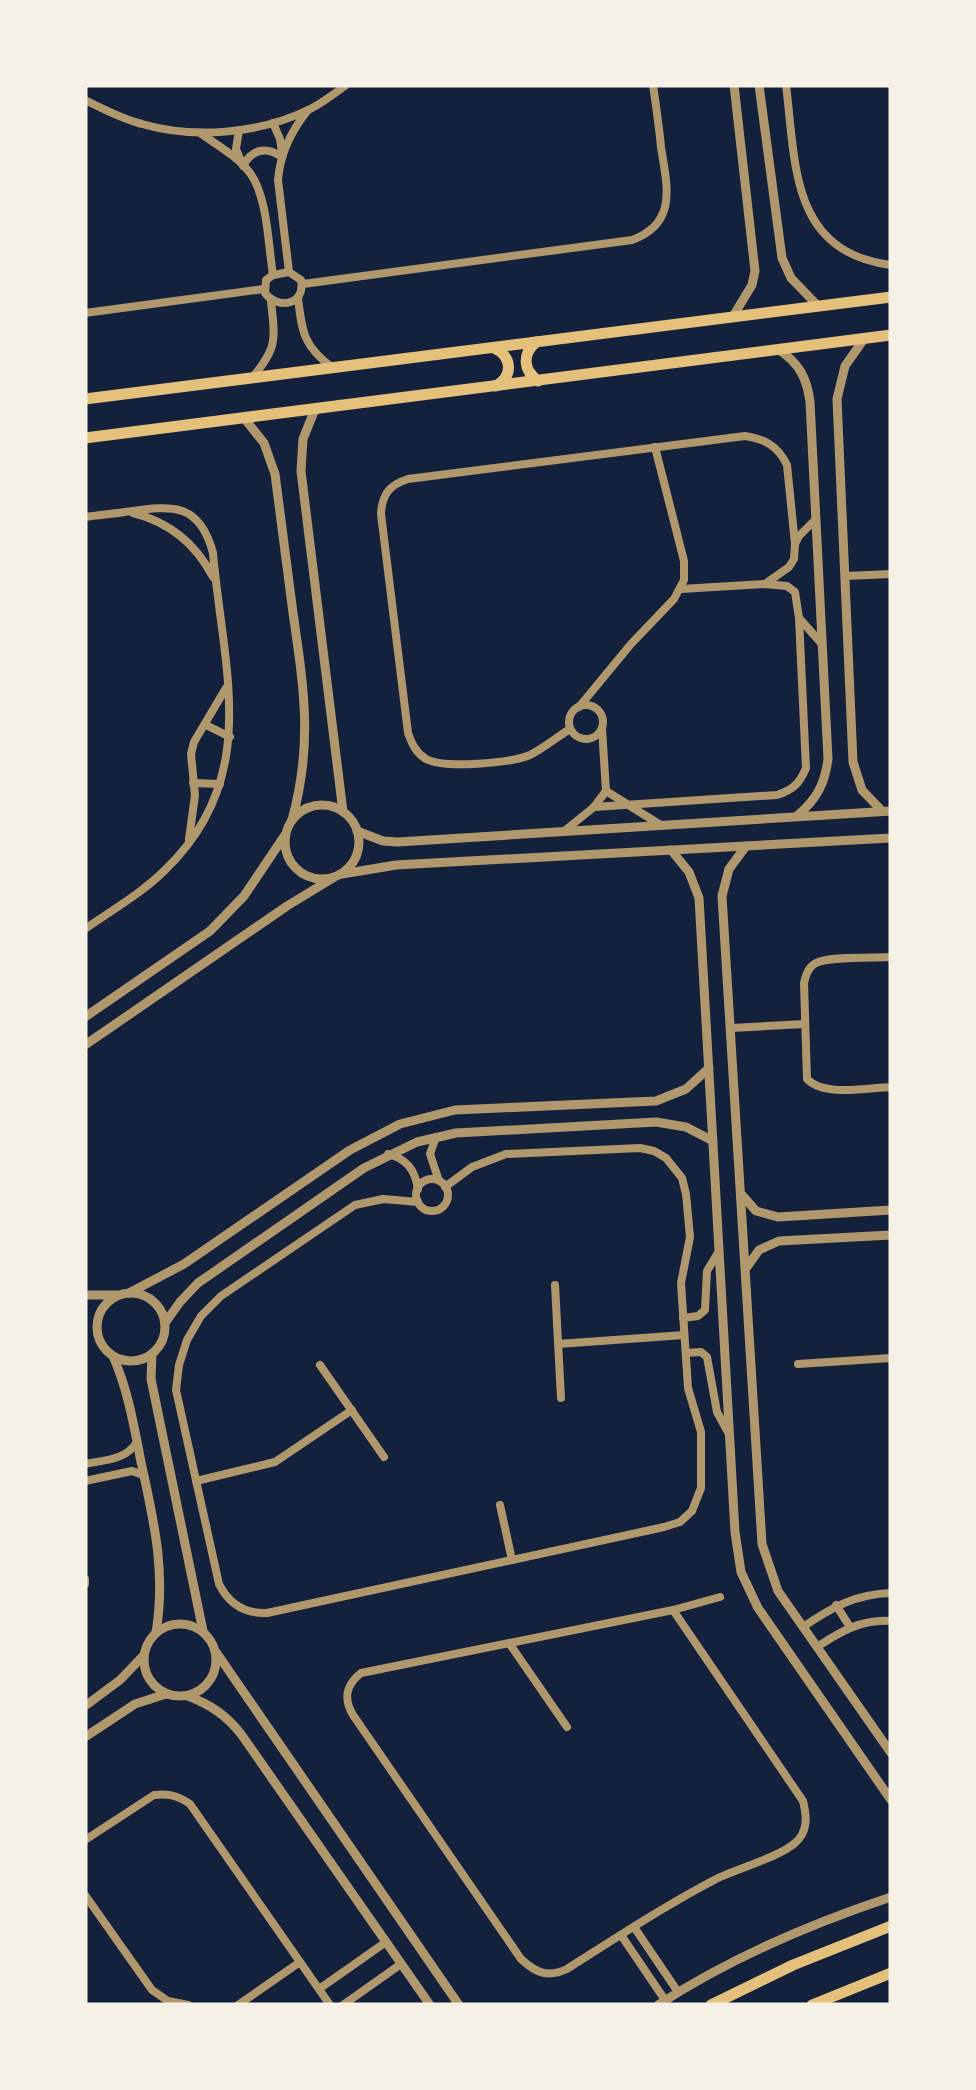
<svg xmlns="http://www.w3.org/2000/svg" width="976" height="2090" font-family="'Golos Text',sans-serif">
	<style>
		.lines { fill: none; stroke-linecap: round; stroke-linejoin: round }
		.minor { stroke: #b1986c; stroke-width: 8 }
		.tertiary { stroke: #b1986c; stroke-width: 9 }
		.primary { stroke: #e5c07b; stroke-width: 11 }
	</style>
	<rect width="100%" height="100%" fill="#14213d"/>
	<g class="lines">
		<g class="minor">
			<path d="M 786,85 C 796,164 790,252 891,265"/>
			<path d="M 85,100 C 103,109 122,119 142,124 C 194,139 258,134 308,110 C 321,104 334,94 346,85"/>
			<path d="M 273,123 L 280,139 L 282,152"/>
			<path d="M 239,130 L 236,149 L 243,166 C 252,149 266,146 282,157"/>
			<path d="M 200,133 C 217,145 237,156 250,173 C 268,198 268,245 273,275"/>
			<path d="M 289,272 L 273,275 L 266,280 L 265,293 C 278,310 306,305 301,280 L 289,272 L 278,180 C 280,154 291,131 308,110"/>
			<path d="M 303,284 L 632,240 C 678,223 667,186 661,147 C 659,126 656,106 653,85"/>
			<path d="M 298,298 C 302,333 304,347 333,368"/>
			<path d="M 85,313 L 264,289"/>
			<path d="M 252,378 C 278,347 275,340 271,301"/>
			<path d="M 133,513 C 169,522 196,544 213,577"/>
			<path d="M 85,517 C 98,515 112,514 125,512 C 169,506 199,500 213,553 C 223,669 262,777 165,870 C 142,893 112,910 85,929"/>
			<path d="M 845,576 L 891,574"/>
			<path d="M 765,584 L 789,567 L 794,559 L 795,544 L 799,536 L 815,520"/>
			<path d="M 681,589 L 765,584 L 787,586 L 795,592 L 799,618 L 822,644"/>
			<circle cx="586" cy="722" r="17"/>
			<path d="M 579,707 L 631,644 L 674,599 L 684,580 L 684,561 L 655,447"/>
			<path d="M 206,725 L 230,737"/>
			<path d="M 570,729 C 557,737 544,748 530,755 C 510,763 445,769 426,759 C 416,753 412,744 408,733 L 381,514 C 382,495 389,485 408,479 L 745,436 C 765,439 778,446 787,465 L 795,544"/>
			<path d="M 193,783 L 220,784"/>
			<path d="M 606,791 L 659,824"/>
			<path d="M 594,807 L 777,795 C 793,790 800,783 806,768 L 799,618"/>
			<path d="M 563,832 L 594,807 L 606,791 L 602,728"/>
			<path d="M 189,839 L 195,795 L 191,754 L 194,742 L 226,688"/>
			<path d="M 891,957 C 875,958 829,956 816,963 C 808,967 806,975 804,983 L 807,1079 C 824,1097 867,1088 891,1087"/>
			<path d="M 732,1028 L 804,1024"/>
			<path d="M 436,1137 L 430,1154 L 439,1181"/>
			<path d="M 388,1154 C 407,1159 415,1170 418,1189"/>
			<circle cx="432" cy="1195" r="16"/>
			<path d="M 418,1202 L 383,1199 L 355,1205 L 221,1296 L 201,1316 L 187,1340 L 179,1365 L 176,1390 L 219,1584 C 229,1604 244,1614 267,1613 L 664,1527 L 680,1522 L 692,1511 L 701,1488 L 701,1432 L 688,1388 L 681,1283 L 690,1237 L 686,1194 L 682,1178 L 666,1158 L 654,1151 L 640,1148 L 506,1154 L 472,1167 L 445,1187"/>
			<path d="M 555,1285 L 561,1398"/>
			<path d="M 683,1318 L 698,1316 L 705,1310 L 707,1271 L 719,1251"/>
			<path d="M 558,1344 L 684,1335"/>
			<path d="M 686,1353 L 701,1352 L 707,1357 L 717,1412 L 729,1434"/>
			<path d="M 798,1364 L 891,1358"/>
			<path d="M 320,1365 L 384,1457"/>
			<path d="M 85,1464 C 105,1460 126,1460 137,1442"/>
			<path d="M 85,1481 L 132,1471 L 143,1475"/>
			<path d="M 196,1481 L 275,1462 L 352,1410"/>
			<path d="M 500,1505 L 512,1560"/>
			<path d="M 85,1579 L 85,1584"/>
			<path d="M 836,1605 L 850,1627"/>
			<path d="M 673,1610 L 361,1673 C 346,1685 343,1698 353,1715 L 521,1959 C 536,1973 548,1978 567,1969 C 616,1938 666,1905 718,1878 C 739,1868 779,1857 795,1843 C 808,1832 807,1817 803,1801 L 673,1610 L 720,1597"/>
			<path d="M 803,1627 C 832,1607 856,1594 891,1593"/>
			<path d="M 509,1643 L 567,1727"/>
			<path d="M 817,1647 C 841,1631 862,1619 891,1621"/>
			<path d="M 85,1840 L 154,1795 C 169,1793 178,1796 190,1804 L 330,2005"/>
			<path d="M 85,1895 L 152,1990 L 168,2001 L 188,2005"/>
			<path d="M 634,1927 L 678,1992"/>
			<path d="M 621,1935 L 665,2000"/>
			<path d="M 319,1989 L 386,1942"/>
			<path d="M 238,2005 L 300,1962"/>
			<path d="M 343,2005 L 401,1964"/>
		</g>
		<g class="tertiary">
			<path d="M 759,85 L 782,258 L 791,278 L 818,306"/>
			<path d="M 732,318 L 752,285 L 755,271 L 734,85"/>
			<path d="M 864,339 L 845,366 L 837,399 L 853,762 L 862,790 L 882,811"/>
			<path d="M 779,350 C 799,363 807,378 810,402 L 828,759 C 825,783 817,799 798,815"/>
			<path d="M 315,409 L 303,439 L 301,471 L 343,812"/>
			<path d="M 244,418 L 264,443 L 275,474 C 281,521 287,567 293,613 C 304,689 313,744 292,820"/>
			<circle cx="322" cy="842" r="37"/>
			<path d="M 357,831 L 383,841 L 398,842 L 891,811"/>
			<path d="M 746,846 L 729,869 L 722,896 L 762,1544 L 778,1591 L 891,1753"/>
			<path d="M 671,850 L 689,872 L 699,898 L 735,1532 L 741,1572 L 758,1608 L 891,1800"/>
			<path d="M 342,874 L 396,865 L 891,838"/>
			<path d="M 85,1017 L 210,931 L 244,896 L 285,835"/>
			<path d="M 85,1045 L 287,906 L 333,878"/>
			<path d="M 742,1195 L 756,1211 L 778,1217 L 891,1210"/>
			<path d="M 747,1267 L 759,1250 L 779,1241 L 891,1235"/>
			<path d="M 129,1293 L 184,1264 L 350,1150 L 400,1124 L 455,1110 L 656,1101 L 686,1089 L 709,1068"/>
			<circle cx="131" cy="1327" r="34"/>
			<path d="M 85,1295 L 117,1295"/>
			<path d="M 165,1323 L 180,1302 L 198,1283 L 364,1168 L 417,1142 L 456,1133 L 656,1122 L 686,1127 L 713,1141"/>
			<path d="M 152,1354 L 151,1379 L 203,1631"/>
			<path d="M 113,1356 C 128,1390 134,1426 141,1462 C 154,1522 166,1571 156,1633"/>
			<circle cx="180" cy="1660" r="36"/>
			<path d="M 216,1652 L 459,2005"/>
			<path d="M 188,1696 C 211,1705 226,1715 241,1734 L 430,2005"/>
			<path d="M 85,1706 L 120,1680 L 144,1655"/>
			<path d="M 85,1737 L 135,1704 L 166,1694"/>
			<path d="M 658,2005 C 730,1958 810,1924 891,1897"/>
		</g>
		<g class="primary">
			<path d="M 536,342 C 522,354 523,370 538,381"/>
			<path d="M 494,348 C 512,356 514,376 496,386"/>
			<path d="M 85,399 L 891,297"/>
			<path d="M 85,438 L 891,335"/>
			<path d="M 711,2005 L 793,1965 L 891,1926"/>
			<path d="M 812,2005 L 891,1973"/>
		</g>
	</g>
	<rect width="976" height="2090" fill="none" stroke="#f6f1e7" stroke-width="175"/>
</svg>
